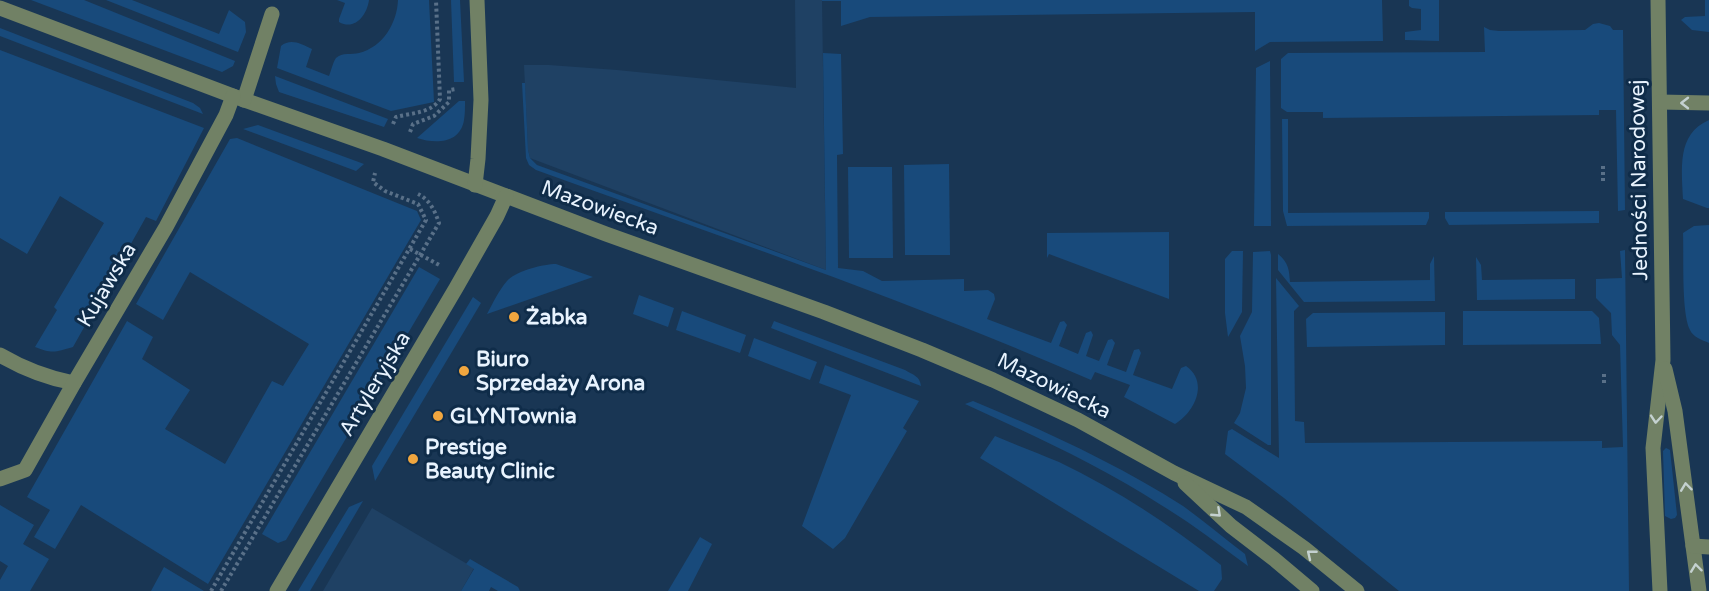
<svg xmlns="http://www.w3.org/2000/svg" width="1709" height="591" font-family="'Varela Round',sans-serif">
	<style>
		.built { fill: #1f4164 }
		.green { fill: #184a7b }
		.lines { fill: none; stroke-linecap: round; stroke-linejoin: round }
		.path { stroke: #597088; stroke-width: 4; stroke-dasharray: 3 3; stroke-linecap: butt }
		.minor { stroke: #718165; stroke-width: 15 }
		.oneway { stroke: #c4d1d0 }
		.poi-dot { fill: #f0a63f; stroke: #0f2c49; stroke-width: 2 }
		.labels { text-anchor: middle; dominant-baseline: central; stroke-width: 6; stroke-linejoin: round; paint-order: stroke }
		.street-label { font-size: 21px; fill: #e8f3fe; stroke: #0f2c49 }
		.poi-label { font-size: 21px; font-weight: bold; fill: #e8f3fe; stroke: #0f2c49; text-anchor: start }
	</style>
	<rect width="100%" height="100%" fill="#193654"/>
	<g class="built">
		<path d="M 795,0 L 822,0 L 826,270 L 530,158 L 528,150 L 524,65 L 549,65 L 617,70 L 796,88 Z"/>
		<path d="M 372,508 L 474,568 L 461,591 L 323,591 Z"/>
	</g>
	<g class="green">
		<path d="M 31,0 L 84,0 L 235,61 L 233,66 L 222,72 Z"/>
		<path d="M 106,0 L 132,0 L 219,34 L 229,10 L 245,22 L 246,32 L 238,52 Z"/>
		<path d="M 337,0 L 369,0 C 367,15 355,31 339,22 L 339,19 L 345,3 Z"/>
		<path d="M 398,0 L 429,0 L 434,102 L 391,111 L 277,68 L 281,46 C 291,38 301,44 312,49 L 306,67 L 329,76 C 331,71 333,62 336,58 C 342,52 352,55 359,53 C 383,47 397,23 398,0 Z"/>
		<path d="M 451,0 L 460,0 L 464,82 L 454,82 Z"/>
		<path d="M 822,0 L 1382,0 L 1383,41 L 1270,42 L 1255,51 L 1255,12 L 870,17 L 841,26 L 841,1 L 822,1 Z"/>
		<path d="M 1409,0 L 1439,0 L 1439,41 L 1405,40 L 1405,32 L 1421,30 L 1421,9 L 1412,8 L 1409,6 Z"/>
		<path d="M 1705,0 L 1709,0 L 1709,32 L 1692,30 L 1681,20 L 1685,17 L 1705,16 Z"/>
		<path d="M 1599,23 L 1610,26 L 1613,30 L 1623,30 L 1625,210 L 1618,211 L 1616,110 L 1599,110 L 1599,115 L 1323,118 L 1323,112 L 1287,112 L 1281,108 L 1281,59 L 1288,53 L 1485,52 L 1484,27 L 1490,30 L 1499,31 L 1585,30 L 1593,24 Z"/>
		<path d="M 0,28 L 193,103 L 200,108 L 203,114 L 0,36 Z"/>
		<path d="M 0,50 L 204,128 L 156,221 L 146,217 L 73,347 C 56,352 52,354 35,347 L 57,310 L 54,307 L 104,223 L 60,196 L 27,254 L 0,238 Z"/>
		<path d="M 823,53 L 841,54 L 843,154 L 837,155 L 838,268 L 863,271 L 882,281 L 964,279 L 964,291 L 988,290 L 994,294 L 995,299 L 987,319 L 1051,343 L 1060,322 L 1064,321 L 1067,325 L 1059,346 L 1078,354 L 1086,333 L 1091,331 L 1093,335 L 1086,356 L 1099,361 L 1108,340 L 1112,339 L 1115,343 L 1107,365 L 1126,372 L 1134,350 L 1139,349 L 1141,353 L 1133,375 L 1172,389 L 1181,368 L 1186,366 C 1209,382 1195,412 1175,424 L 1124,397 L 1130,385 L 1095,372 L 1091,380 C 910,301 722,237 536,170 L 529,165 L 526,158 L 522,83 L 525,83 L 528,150 L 530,158 L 537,165 L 826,270 Z"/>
		<path d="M 1270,61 L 1271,226 L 1254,226 L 1256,68 Z"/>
		<path d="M 275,76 L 388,119 L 384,127 L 279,92 L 276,84 Z"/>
		<path d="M 459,101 L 465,101 C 465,107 465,114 464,120 C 460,144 435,144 417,138 Z"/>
		<path d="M 1282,119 L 1288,119 L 1288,213 L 1429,212 L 1429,218 L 1426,225 L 1287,226 L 1283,211 Z"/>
		<path d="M 1709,120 L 1709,208 L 1707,208 L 1683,199 C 1682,170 1676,134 1709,120 Z"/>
		<path d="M 258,125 L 364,164 L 356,171 L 243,129 Z"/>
		<path d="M 237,138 L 417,211 L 421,220 L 208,584 L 81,505 L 55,549 L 34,537 L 50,510 L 27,497 L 127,321 L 153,337 L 142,359 L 190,390 L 165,429 L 225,464 L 272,381 L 283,386 L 309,344 L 190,272 L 163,320 L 136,304 L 230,139 Z"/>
		<path d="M 949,164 L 950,255 L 905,255 L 904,165 Z"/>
		<path d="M 848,167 L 892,167 L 893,258 L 849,258 Z"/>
		<path d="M 1599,211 L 1599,223 L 1449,225 L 1445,218 L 1445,212 Z"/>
		<path d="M 1709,225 L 1709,343 C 1702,340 1693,337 1690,330 C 1681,312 1684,255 1683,233 L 1694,226 Z"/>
		<path d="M 1169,232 L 1169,299 L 1049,254 L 1047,258 L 1047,233 Z"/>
		<path d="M 1625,250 L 1629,591 L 1399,591 L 1284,498 L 1225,454 L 1228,431 L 1232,429 L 1279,458 L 1276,278 L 1299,306 L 1294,311 L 1295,421 L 1304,422 L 1305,443 L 1602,441 L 1602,448 L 1623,447 L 1620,345 L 1612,335 L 1611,313 L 1596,298 L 1596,279 L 1622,278 L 1620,251 Z"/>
		<path d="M 1232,251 L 1243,251 L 1242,312 L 1228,337 L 1225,313 L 1225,259 Z"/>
		<path d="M 1270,251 L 1271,255 L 1271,445 L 1268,445 L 1234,423 L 1240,413 L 1246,388 L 1245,366 L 1240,336 L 1252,312 L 1253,252 Z"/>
		<path d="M 1278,254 C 1289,263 1289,270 1290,282 L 1430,280 L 1430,264 L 1434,256 L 1435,301 L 1304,302 L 1278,270 Z"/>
		<path d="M 1476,257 L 1481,265 L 1482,280 L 1575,279 L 1575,299 L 1477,300 Z"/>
		<path d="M 556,264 L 593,277 L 487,314 C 493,303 499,290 507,281 C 516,271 543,264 556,264 Z"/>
		<path d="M 419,267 L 440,279 L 286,540 L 278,543 L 262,534 Z"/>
		<path d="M 639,295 L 674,308 L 668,327 L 633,314 Z"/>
		<path d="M 473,297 L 481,303 L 375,481 L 372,466 Z"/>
		<path d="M 682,311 L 746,335 L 740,353 L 676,330 Z"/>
		<path d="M 1463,311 L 1592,311 L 1599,318 L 1601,344 L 1463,345 Z"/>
		<path d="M 1445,312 L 1445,345 L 1307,347 L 1306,319 L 1313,313 Z"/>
		<path d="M 774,321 L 905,370 C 913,375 920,376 921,386 L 771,328 Z"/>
		<path d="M 754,338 L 817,362 L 810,380 L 748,356 Z"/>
		<path d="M 825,365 L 919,401 L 903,428 L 907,431 L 845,538 L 833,549 L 802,526 L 851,395 L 819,383 Z"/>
		<path d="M 973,401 C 1045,431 1117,464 1183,506 C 1204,521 1224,538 1245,554 L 1248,566 C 1219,545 1191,523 1161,505 C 1099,465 1032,435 965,404 Z"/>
		<path d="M 995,436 C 1016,445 1038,453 1059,462 C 1117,490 1171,525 1221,565 L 1222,579 L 1214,591 L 1199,591 L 980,458 Z"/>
		<path d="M 1666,448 L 1670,450 L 1677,515 L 1675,518 L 1671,519 L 1665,516 L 1663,451 Z"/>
		<path d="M 363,501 L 310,591 L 298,591 L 349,507 Z"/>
		<path d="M 0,505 L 34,525 L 23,544 L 49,559 L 30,591 L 0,591 L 0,580 L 8,566 L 0,561 Z"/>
		<path d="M 700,537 L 712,544 L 688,591 L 668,591 Z"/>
		<path d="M 470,559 L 518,587 L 520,591 L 498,591 L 491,587 L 489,591 L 461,591 L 474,569 L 466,564 Z"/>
		<path d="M 164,567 L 204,591 L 151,591 Z"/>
	</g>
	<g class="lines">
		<g class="path">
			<path d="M 393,124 L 396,117 C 411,113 432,113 440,99 L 436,0"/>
			<path d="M 410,132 L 413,124 L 434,116 L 449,102 L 449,90 L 456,89"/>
			<path d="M 1603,166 L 1603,182"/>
			<path d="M 410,249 L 441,266"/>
			<path d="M 1604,374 L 1604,385"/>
			<path d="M 211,591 L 426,220 L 418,204 L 385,191 L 373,182 L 375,173"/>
			<path d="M 221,591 L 439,223 C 435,211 430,200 418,194"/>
		</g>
		<g class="minor">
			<path d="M 1658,0 L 1663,360 L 1653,448 L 1660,591"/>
			<path d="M 0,8 L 233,96 L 383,149 L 606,234 L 824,312 L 922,350 L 993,380 L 1078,420 L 1174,473 L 1246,507 L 1304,548 L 1357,591"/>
			<path d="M 244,100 L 272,14"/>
			<path d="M 1660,102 L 1709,103"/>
			<path d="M 475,185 L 478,159 L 481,100 L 477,0"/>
			<path d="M 0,355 C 24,369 47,378 74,383"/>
			<path d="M 1665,369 L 1675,411 L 1699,591"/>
			<path d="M 0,479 L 25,470 L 74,383 L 166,227 L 226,115 L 233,96"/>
			<path d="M 1185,483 L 1231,526 L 1274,559 L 1312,591"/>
			<path d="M 1693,546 L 1709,547"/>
			<path d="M 277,591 L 456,288 L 497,216 L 506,196"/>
		</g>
	</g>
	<defs><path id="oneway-chevron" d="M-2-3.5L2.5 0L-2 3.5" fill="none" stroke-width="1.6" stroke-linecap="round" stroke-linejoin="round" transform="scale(1.5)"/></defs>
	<g class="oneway">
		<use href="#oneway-chevron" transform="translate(1685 103) rotate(-180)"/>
		<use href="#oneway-chevron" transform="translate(1656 419) rotate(95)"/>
		<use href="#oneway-chevron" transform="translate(1686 487) rotate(-97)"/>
		<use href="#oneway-chevron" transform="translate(1217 513) rotate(43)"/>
		<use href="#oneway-chevron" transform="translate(1311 554) rotate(-141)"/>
		<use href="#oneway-chevron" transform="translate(1696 568) rotate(-97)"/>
	</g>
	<g class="poi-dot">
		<circle cx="514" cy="317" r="6"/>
		<circle cx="464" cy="371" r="6"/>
		<circle cx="438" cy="416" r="6"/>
		<circle cx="413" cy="459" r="6"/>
	</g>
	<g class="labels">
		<g class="street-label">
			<text transform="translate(1639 180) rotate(-91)">Jedności Narodowej</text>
			<text transform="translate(600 208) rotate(20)">Mazowiecka</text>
			<text transform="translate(107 285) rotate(-59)">Kujawska</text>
			<text transform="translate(375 384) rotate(-59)">Artyleryjska</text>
			<text transform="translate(1054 386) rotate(26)">Mazowiecka</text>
		</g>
		<g class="poi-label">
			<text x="526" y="317">Żabka</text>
			<text x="476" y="359">Biuro<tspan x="476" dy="24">Sprzedaży Arona</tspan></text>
			<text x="450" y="416">GLYNTownia</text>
			<text x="425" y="447">Prestige<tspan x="425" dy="24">Beauty Clinic</tspan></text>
		</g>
	</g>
</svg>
